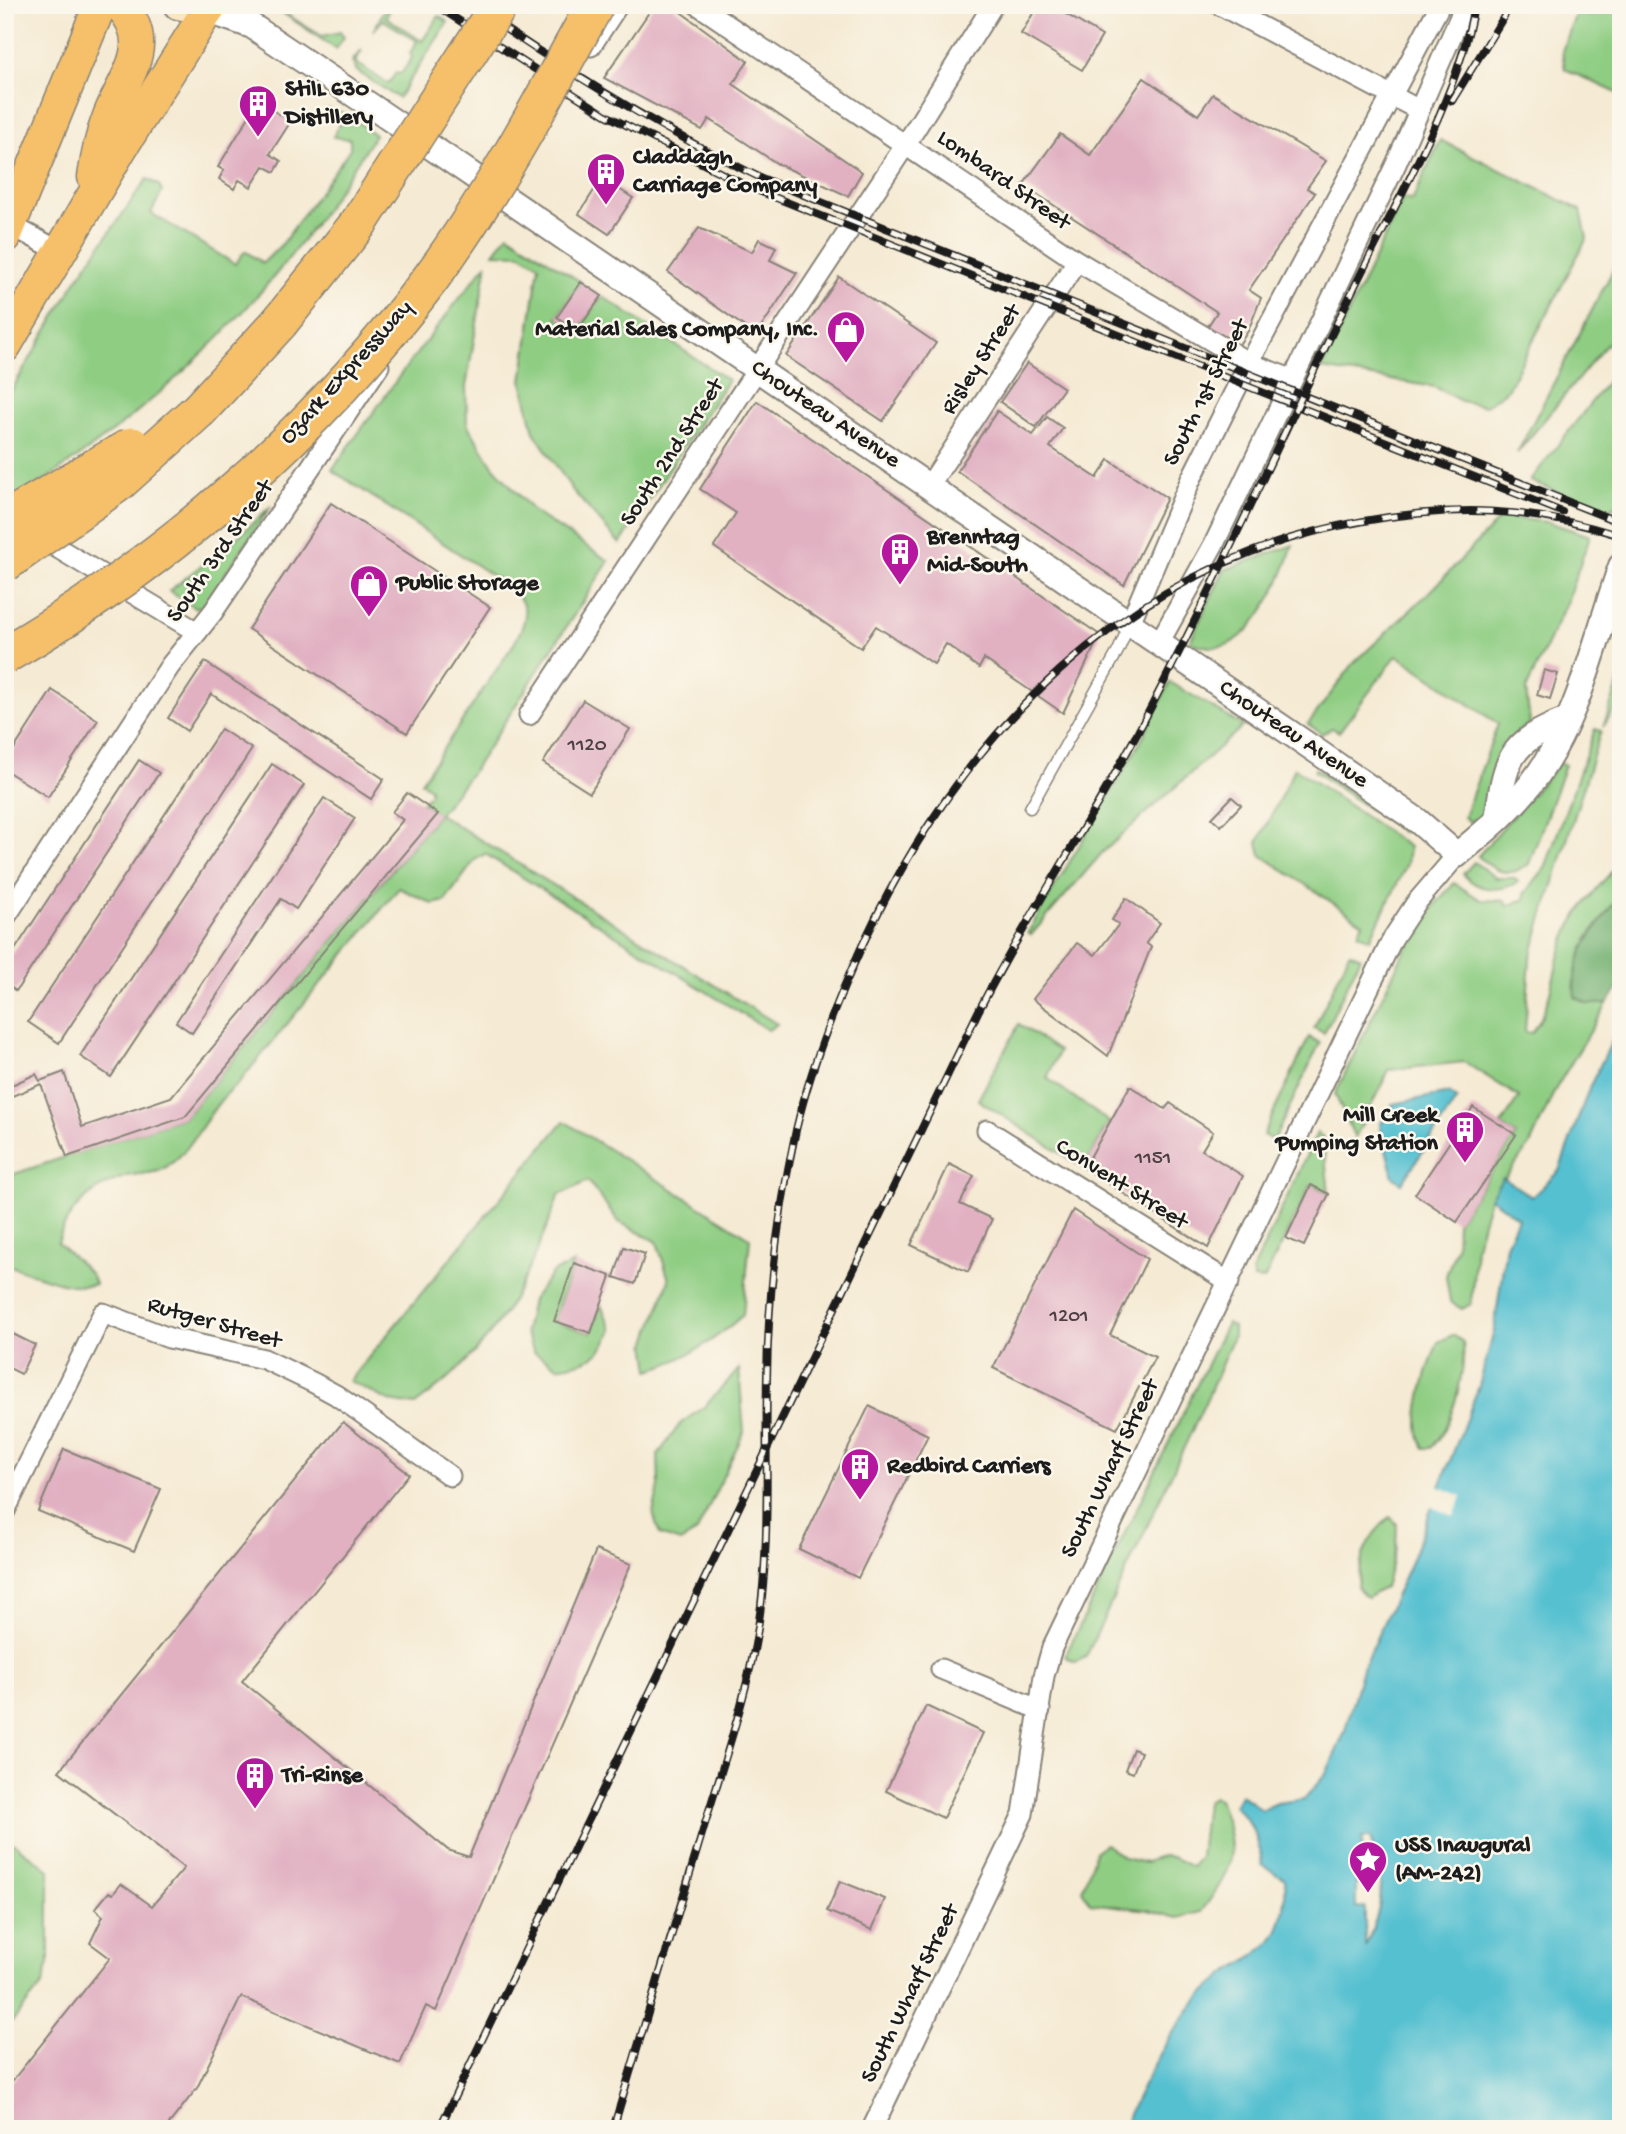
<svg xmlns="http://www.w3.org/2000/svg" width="1626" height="2134" font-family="'Gochi Hand',sans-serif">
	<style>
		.green { fill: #8fcd83; stroke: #567450; stroke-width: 2 }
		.forest { fill: #73b071; stroke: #486646; stroke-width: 2 }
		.water { fill: #55c0d0; stroke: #386e76; stroke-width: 2; fill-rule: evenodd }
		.pier { fill: #f5ead3 }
		.building { fill: #e1b1c2 }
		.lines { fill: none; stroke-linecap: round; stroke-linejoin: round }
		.service-casing { stroke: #888378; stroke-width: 13 }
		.minor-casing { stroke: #888378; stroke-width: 23 }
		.tertiary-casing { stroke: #888378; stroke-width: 28 }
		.secondary-casing { stroke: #888378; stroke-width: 32 }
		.primary-casing { stroke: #888378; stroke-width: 35 }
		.motorway-casing { stroke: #888378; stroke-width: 40 }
		.service { stroke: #fff; stroke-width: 10 }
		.minor { stroke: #fff; stroke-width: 19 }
		.tertiary { stroke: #fff; stroke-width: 24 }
		.secondary { stroke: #fbe6c4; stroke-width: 28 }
		.primary { stroke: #f6c06b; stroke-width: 32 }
		.motorway { stroke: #f6c06b; stroke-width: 37 }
		.rail-casing { stroke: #1c1c1c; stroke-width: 8 }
		.rail { stroke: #fbf7ec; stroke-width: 5; stroke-dasharray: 16; stroke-linecap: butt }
		.motorway-bridge-casing { stroke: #888378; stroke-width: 40; stroke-linecap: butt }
		.motorway-bridge { stroke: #f6c06b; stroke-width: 37 }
		.labels { text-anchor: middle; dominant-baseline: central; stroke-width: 5; stroke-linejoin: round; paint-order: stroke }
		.number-label { font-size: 21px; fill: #4d4146 }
		.poi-label { font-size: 24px; font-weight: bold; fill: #1c1c1c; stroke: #fbf7ec; text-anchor: start }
		.street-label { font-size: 24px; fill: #1c1c1c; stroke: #fbf7ec }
	</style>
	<rect width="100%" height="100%" fill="#fbf7ec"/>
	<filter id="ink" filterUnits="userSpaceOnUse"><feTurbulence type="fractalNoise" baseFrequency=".0143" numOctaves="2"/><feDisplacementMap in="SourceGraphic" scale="14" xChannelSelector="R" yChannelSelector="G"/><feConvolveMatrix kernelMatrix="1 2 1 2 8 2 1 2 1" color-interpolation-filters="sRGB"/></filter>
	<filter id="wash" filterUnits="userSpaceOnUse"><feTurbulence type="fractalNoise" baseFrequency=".00686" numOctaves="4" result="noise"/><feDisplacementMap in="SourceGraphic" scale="28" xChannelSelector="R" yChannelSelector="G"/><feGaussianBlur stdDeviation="1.57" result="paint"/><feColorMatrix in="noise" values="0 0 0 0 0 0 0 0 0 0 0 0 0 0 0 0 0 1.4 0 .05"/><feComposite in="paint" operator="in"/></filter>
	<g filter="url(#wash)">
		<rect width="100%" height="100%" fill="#f5ead3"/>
		<g class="green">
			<path d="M 271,5 L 322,36 L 340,32 L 344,37 L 336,49 Z"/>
			<path d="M 387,5 L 392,5 L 386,17 L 422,41 L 439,16 L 448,22 L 398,98 L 357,71 L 352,61 L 362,50 L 355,62 L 388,84 L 396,73 L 401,74 L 412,58 L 410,53 L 417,41 L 383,20 L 373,31 Z"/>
			<path d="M 1579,5 L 1621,5 L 1621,95 L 1565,69 L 1562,51 Z"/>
			<path d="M 327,109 L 349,115 L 375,135 C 344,182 313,230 276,274 C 202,363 112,439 14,500 L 5,495 L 5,401 L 79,276 L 147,179 L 159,185 L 162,192 L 151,213 L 235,264 L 245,251 L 263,263 L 283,243 L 350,149 L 350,139 L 333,137 L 341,121 Z"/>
			<path d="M 1440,140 L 1581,210 L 1587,238 L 1507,390 L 1485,406 L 1461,401 L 1435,387 L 1322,369 L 1403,198 L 1412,201 Z"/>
			<path d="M 508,234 L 581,282 L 557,317 L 577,331 L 602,296 L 728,380 L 620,544 L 573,491 L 534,432 L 522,381 L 539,265 L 521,254 L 494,253 Z"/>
			<path d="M 1621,255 L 1621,327 L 1517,453 Z"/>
			<path d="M 487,263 L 466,387 L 467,424 L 493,466 L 534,512 L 609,561 L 475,768 L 439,814 L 777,1024 L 768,1030 L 485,854 L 475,860 L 445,901 L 433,904 L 399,888 L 237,1085 C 207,1106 195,1153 161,1170 C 150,1175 135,1173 124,1177 C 92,1188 66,1210 58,1243 L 91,1274 L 95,1284 C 74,1292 27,1272 5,1264 L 5,1177 L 185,1117 L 438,815 L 422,803 L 430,794 L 430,788 L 421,782 L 515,642 C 527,619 530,611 514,590 L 332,470 L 403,371 Z"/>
			<path d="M 1621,364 L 1621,493 L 1615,508 L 1611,507 L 1609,512 L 1530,481 Z"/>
			<path d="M 271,506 L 204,606 L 195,608 L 169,591 L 240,535 Z"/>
			<path d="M 1501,517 L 1548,522 L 1590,536 L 1567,601 L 1526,690 L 1530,723 L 1509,740 L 1481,816 L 1470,822 L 1464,817 L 1498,724 L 1397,655 L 1339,732 L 1332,728 L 1322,734 L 1308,724 L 1354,663 L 1435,587 Z"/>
			<path d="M 1293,545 C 1284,576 1254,644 1217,647 C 1209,648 1198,644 1189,643 L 1224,570 Z"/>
			<path d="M 1621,676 L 1621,700 L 1603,727 Z"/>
			<path d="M 1170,682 L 1243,726 L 1102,853 L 1031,935 L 1028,932 L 1140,743 Z"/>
			<path d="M 1595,729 L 1601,731 L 1530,959 L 1525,1032 L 1532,1033 C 1550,1008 1552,979 1561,951 C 1571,916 1596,888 1621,862 L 1621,893 L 1587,939 L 1588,1004 L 1607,1004 L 1555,1090 L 1530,1145 L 1490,1198 L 1476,1247 L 1471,1304 L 1462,1309 L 1450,1302 L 1446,1276 L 1456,1247 L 1457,1222 L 1516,1135 L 1501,1125 L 1519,1097 L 1464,1062 L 1389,1070 L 1355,1138 L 1335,1094 L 1412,935 L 1421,920 L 1454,883 L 1481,900 L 1505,901 L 1507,906 L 1525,899 L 1524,894 L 1545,868 Z"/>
			<path d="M 1559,763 L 1565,765 L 1529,864 C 1509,879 1495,872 1478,856 Z"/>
			<path d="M 1295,768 L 1409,847 L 1407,864 L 1370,939 L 1358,933 L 1363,923 L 1261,855 L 1258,842 Z"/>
			<path d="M 1316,768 L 1404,829 L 1402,832 L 1314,771 Z"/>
			<path d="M 1474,862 L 1496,878 L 1515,878 L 1518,882 C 1499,893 1478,891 1463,874 Z"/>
			<path d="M 1350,952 L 1361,957 L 1324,1033 L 1314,1028 Z"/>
			<path d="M 1019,1024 L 1059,1051 L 1047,1078 L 1109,1122 L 1084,1168 L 978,1100 Z"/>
			<path d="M 1309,1037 L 1320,1043 L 1274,1140 L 1263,1135 Z"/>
			<path d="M 564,1121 L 750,1238 L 743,1315 C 715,1340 687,1359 650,1370 L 646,1344 L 669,1280 L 657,1242 L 619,1222 L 588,1181 L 559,1195 C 524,1288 498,1345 415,1405 L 389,1401 L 349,1381 Z"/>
			<path d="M 1317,1133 L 1323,1137 L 1329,1194 L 1311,1185 L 1264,1280 L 1254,1279 L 1252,1272 Z"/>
			<path d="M 574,1263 L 554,1321 L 591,1333 L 601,1305 L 612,1330 C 600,1360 589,1361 558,1367 L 534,1352 L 525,1332 L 532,1300 L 553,1272 Z"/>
			<path d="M 1227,1323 L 1233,1327 L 1233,1337 L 1209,1394 L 1086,1657 L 1075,1662 L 1065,1656 Z"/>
			<path d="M 1453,1335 L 1463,1342 C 1466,1370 1452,1429 1431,1448 L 1424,1448 C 1408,1422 1428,1368 1438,1342 Z"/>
			<path d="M 739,1369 L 744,1432 L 697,1532 L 680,1542 L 660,1535 L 653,1513 L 659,1486 L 658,1455 L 680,1424 L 705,1406 Z"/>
			<path d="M 1390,1517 L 1397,1524 L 1396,1548 L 1385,1587 L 1367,1598 L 1357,1587 C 1361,1554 1365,1539 1390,1517 Z"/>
			<path d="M 1213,1797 L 1219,1799 C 1239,1853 1234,1868 1201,1912 L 1178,1918 L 1148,1910 L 1090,1903 L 1082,1890 L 1096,1851 L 1105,1844 L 1124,1858 L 1146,1863 C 1165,1850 1173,1857 1192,1867 L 1200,1856 L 1206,1802 Z"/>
			<path d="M 12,1842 L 49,1870 L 49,1963 L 43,1984 L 5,2031 L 5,1889 Z"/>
		</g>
		<path class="forest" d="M 1621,893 L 1621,984 L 1607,1004 L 1588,1004 L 1575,997 C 1569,955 1599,926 1621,893 Z"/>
		<g class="water">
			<path d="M 1621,1023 L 1621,2129 L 1122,2129 C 1142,2086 1171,2026 1205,1992 C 1248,1948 1289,1959 1285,1879 L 1262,1865 C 1259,1838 1253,1824 1234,1805 L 1241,1795 L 1262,1810 L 1277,1803 L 1304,1799 L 1326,1774 L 1344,1734 L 1361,1672 L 1410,1564 L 1479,1386 L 1494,1331 L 1506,1245 L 1518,1218 L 1490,1198 L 1503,1178 L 1532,1197 L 1559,1171 L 1590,1086 ZM 1362,1838 L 1370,1838 C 1385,1885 1385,1903 1365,1947 L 1365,1908 L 1356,1907 L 1356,1883 L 1363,1886 Z"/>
			<path d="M 1449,1093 L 1457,1099 L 1402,1183 L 1393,1177 L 1380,1125 L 1393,1104 Z"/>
		</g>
		<path class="pier" d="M 1437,1486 L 1462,1496 L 1454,1516 L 1429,1506 Z"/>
		<g id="blocks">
			<g class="building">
				<path d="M 654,5 L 671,5 L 748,61 L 733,84 L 862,172 L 848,196 L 778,164 L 709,119 L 702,130 L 604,78 Z"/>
				<path d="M 1038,5 L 1051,5 L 1102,36 L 1082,70 L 1021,34 Z"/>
				<path d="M 1144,78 L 1198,115 L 1213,94 L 1326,161 L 1307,188 L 1315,193 L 1249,290 L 1261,298 L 1248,331 L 1238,346 L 1208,326 L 1217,312 L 1023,185 L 1060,134 L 1090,155 Z"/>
				<path d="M 258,102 L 291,121 L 270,154 L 281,161 L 275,172 L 264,166 L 251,187 L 239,180 L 234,189 L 219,179 L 224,170 L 218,167 Z"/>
				<path d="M 602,178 L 633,198 L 609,234 L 579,214 Z"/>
				<path d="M 699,228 L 752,252 L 759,239 L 776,247 L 770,260 L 797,273 L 756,335 L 668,272 Z"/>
				<path d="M 839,277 L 936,343 L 883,421 L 786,356 Z"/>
				<path d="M 581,282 L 602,296 L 577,331 L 557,317 Z"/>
				<path d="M 1027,363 L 1064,388 L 1036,427 L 1000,402 Z"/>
				<path d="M 757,401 L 1100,635 L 1063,713 L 984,659 L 979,668 L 946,644 L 934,664 L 876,626 L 861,648 L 714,547 L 736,513 L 700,489 Z"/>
				<path d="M 997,411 L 1033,435 L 1047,417 L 1063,428 L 1050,447 L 1097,478 L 1109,460 L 1167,498 L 1124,585 L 957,471 Z"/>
				<path d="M 331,503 L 490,607 L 407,733 L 248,629 Z"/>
				<path d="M 205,662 L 384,779 L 371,799 L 211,694 L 187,731 L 168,718 Z"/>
				<path d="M 1544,670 L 1558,674 L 1550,699 L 1537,695 Z"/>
				<path d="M 52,690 L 98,720 L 48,797 L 5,770 L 5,763 Z"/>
				<path d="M 583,700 L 630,729 L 590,793 L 543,763 Z"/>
				<path d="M 221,729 L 252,749 L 59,1043 L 28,1022 Z"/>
				<path d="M 139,760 L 159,773 L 16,991 L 5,983 L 5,965 Z"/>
				<path d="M 272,764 L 304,785 L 111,1077 L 80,1056 Z"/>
				<path d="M 407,793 L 438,814 L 185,1117 L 67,1157 L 41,1084 L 5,1099 L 5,1088 L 36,1074 L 40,1081 L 64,1072 L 82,1127 L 171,1097 L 403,820 L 392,812 Z"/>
				<path d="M 1232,797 L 1241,805 L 1221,826 L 1212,818 Z"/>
				<path d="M 324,798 L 355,818 L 296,909 L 281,899 L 192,1033 L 176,1022 Z"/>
				<path d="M 1126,898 L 1160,923 L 1146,943 L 1151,947 L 1108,1056 L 1033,999 L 1077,943 L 1095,955 L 1119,924 L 1112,920 Z"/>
				<path d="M 1130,1086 L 1165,1109 L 1170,1103 L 1213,1132 L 1202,1150 L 1243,1176 L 1208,1248 L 1084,1168 Z"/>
				<path d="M 1473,1107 L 1516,1135 L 1457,1222 L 1415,1194 Z"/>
				<path d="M 949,1164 L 974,1176 L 960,1204 L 992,1219 L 968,1272 L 911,1245 Z"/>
				<path d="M 1311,1185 L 1329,1194 L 1304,1246 L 1286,1238 Z"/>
				<path d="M 1073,1210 L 1147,1259 L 1110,1335 L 1155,1357 L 1117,1429 L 993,1368 Z"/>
				<path d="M 624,1247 L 645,1254 L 635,1284 L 614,1277 Z"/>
				<path d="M 574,1263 L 611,1276 L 591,1333 L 554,1321 Z"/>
				<path d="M 5,1330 L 35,1345 L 21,1374 L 5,1366 Z"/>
				<path d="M 869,1406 L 928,1435 L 858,1578 L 799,1549 Z"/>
				<path d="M 343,1422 L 409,1474 L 242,1681 L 448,1850 L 469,1857 L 596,1550 L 631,1564 L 436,2011 L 426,2006 L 400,2064 L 241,1997 L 197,2088 L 169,2124 L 174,2129 L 10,2129 L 5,2126 L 5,2090 L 110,1958 L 90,1943 L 103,1916 L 95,1909 L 109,1892 L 113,1894 L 121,1884 L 152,1906 L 184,1868 L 59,1771 Z"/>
				<path d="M 64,1449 L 161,1489 L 134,1551 L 38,1511 Z"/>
				<path d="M 926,1706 L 983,1733 L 943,1818 L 886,1791 Z"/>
				<path d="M 1133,1749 L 1141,1752 L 1133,1773 L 1125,1770 Z"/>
				<path d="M 840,1881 L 885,1899 L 872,1930 L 827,1911 Z"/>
			</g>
		</g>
	</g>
	<g filter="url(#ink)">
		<use href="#blocks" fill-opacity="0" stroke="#888378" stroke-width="2"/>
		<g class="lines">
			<g class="service-casing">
				<path id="service" d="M 1030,808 L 1118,651 L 1130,623"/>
			</g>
			<g class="minor-casing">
				<g id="minor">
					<path d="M 698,5 L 1077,261 L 1249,363 L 1291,379"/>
					<path d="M 1220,5 L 1419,110"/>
					<path d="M 591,46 L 618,5"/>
					<path d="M 5,222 L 61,252"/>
					<path d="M 929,486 L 1077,261"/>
					<path d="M 36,535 L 197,632"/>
					<path d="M 1130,623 L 1191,479 L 1249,363 L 1440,5"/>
					<path d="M 1159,643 L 1215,542 L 1396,164 L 1465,5"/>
					<path d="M 529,715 L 906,144 L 993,5"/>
					<path d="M 5,918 L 170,666 L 213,612 L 379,366"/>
					<path d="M 987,1130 L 1229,1282"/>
					<path d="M 5,1511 L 103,1313 L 169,1338 L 264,1359 L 314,1383 L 336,1395 L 450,1476"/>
					<path d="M 941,1669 L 1040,1710"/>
					<path d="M 872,2129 L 1023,1814 L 1044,1676 L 1052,1648 L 1393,938 L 1416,903 L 1457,855"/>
				</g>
			</g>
			<g class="tertiary-casing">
				<g id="tertiary">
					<path d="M 208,11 L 252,26 L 371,106 L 1318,752 L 1418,821 L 1457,855 C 1483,833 1510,811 1531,784 C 1579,722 1595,639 1621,566"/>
					<path d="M 1497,820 C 1505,760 1508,742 1567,720"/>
				</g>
			</g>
			<g class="secondary-casing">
				<path id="secondary" d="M 178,5 L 208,11"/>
			</g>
			<g class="primary-casing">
				<g id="primary">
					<path d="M 94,177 C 97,157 101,137 108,119 C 123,78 158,45 120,5"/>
					<path d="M 5,237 L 100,5"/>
					<path d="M 5,346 L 121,148 L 211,5"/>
				</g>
			</g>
			<g class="motorway-casing">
				<path id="motorway" d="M 200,409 L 279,323"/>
			</g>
			<use href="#service" class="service"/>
			<use href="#minor" class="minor"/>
			<use href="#tertiary" class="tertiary"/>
			<use href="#secondary" class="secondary"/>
			<use href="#primary" class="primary"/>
			<use href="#motorway" class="motorway"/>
			<g class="rail-casing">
				<g id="rail">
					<path d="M 435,5 L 606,115 L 749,187 L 1562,512"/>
					<path d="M 470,5 C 563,69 657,128 759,177 L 1621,523"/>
					<path d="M 1452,101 L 1511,5"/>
					<path d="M 439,2129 L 978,1012 C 1027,916 1087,827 1138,732 C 1214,588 1281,437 1353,290 C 1394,205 1459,98 1474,5"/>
					<path d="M 613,2129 C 643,2028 674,1928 704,1827 C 724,1761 747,1696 758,1628 C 771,1544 765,1462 767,1378 C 768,1294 778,1212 796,1130 C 811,1066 835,1005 862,946 C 960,735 1126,562 1364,521 C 1457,505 1530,507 1621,536"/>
				</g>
			</g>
			<use href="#rail" class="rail"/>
			<g class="motorway-bridge-casing">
				<g id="motorway-bridge">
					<path d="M 279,323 L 358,224 L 499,5"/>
					<path d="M 5,520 L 132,446"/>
					<path d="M 5,563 L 118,483 L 200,409"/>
					<path d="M 5,655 C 170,559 317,431 431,278 C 494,192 544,98 595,5"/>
				</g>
			</g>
			<use href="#motorway-bridge" class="motorway-bridge"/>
		</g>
	</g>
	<defs>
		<g id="building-pin" transform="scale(2.0125)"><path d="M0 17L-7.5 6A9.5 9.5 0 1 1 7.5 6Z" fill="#b5179e" stroke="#fbf7ec"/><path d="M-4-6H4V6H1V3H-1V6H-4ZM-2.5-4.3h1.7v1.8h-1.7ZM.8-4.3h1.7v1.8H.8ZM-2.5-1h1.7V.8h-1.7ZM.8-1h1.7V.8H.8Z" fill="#fff"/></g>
		<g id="shop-pin" transform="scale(2.0125)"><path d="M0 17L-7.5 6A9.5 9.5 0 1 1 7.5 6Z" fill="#b5179e" stroke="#fbf7ec"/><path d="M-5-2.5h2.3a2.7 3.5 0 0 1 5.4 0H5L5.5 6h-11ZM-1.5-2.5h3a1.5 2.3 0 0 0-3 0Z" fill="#fff"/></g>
		<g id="sight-pin" transform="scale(2.0125)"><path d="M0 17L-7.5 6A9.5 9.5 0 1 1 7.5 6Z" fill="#b5179e" stroke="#fbf7ec"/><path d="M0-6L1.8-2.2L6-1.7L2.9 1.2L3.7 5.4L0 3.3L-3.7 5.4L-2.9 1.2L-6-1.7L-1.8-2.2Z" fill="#fff"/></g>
	</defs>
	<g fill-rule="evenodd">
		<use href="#building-pin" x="258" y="104"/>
		<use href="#building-pin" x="606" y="172"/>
		<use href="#shop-pin" x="846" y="330"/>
		<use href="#building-pin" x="900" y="552"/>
		<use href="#shop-pin" x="369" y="584"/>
		<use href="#building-pin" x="1465" y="1130"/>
		<use href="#building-pin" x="860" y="1467"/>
		<use href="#building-pin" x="255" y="1776"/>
		<use href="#sight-pin" x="1368" y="1860"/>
	</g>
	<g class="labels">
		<g class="number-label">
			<text x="587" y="746">1120</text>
			<text x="1153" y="1159">1151</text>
			<text x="1069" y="1317">1201</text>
		</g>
		<g class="poi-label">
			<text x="285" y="90">StilL 630<tspan x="285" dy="28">Distillery</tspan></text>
			<text x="633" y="158">Claddagh<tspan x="633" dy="28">Carriage Company</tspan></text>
			<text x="819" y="330" text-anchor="end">Material Sales Company, Inc.</text>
			<text x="927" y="538">Brenntag<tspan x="927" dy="28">Mid-South</tspan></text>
			<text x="396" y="584">Public Storage</text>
			<text x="1438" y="1116" text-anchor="end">Mill Creek<tspan x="1438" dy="28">Pumping Station</tspan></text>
			<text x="887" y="1467">Redbird Carriers</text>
			<text x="282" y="1776">Tri-Rinse</text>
			<text x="1395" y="1846">USS Inaugural<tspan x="1395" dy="28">(AM-242)</tspan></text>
		</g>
		<g class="street-label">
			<text transform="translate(1003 181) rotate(35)">Lombard Street</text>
			<text transform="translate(982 360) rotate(-57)">Risley Street</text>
			<text transform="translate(347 373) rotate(-48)">Ozark Expressway</text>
			<text transform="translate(1207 393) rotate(-63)">South 1st Street</text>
			<text transform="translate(825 415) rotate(34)">Chouteau Avenue</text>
			<text transform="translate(673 453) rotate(-57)">South 2nd Street</text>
			<text transform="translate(221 552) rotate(-55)">South 3rd Street</text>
			<text transform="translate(1293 735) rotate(34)">Chouteau Avenue</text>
			<text transform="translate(1121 1185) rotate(32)">Convent Street</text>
			<text transform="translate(214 1324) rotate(16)">Rutger Street</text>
			<text transform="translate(1111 1469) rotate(-64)">South Wharf Street</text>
			<text transform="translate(911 1994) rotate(-64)">South Wharf Street</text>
		</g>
	</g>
	<rect width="1626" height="2134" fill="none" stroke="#fbf7ec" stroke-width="28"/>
</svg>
